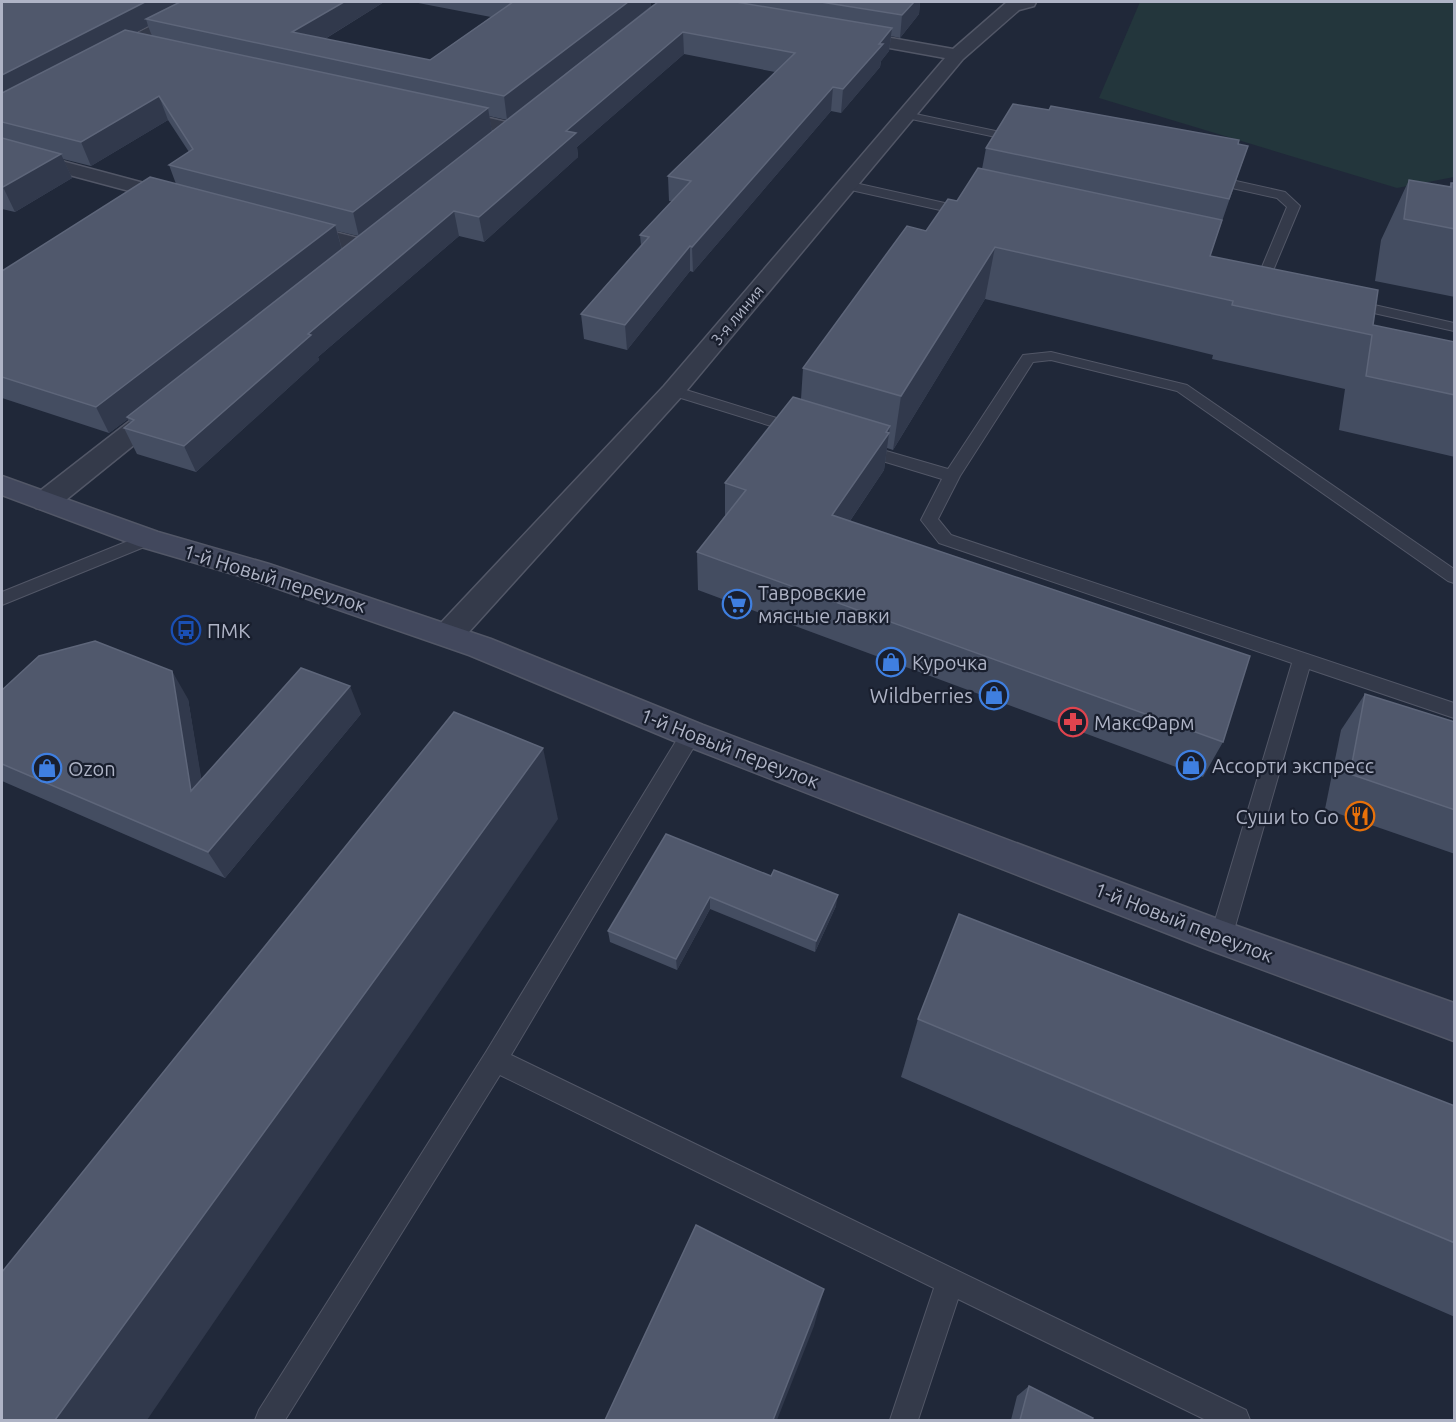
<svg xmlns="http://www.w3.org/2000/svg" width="1456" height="1422" font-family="Ubuntu,sans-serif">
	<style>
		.green { fill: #23363c }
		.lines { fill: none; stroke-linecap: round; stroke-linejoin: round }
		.lane-casing { stroke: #525767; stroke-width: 2 }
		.street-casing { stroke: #525767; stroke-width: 3 }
		.secondary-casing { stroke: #525767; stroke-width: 3 }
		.lane { fill: #343a4a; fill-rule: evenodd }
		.street { fill: #343a4a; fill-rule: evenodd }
		.secondary { fill: #42485d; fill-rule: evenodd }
		.wall { fill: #444d61; fill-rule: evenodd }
		.shaded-wall { fill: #31394c }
		.building { fill: #50586c; stroke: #5e667a; stroke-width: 1.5 }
		.labels { text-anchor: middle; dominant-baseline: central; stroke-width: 4.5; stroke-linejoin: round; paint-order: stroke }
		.far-street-label { font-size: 16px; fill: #afb4c6; stroke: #191f2e }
		.street-label { font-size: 20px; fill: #afb4c6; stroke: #191f2e }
		.poi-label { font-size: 20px; fill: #afb4c6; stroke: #191f2e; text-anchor: start }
	</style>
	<rect width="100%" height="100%" fill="#202839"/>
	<path class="green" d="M 1140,2 L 1454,2 L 1454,177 L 1397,188 L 1099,98 Z"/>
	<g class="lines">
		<g class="lane-casing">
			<g id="lane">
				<path d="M 906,112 L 1019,136 L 1025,139 L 1019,142 L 902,117 L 902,113 Z"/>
				<path d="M 1209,175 L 1285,192 L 1300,206 L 1272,273 L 1244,278 L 1237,274 L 1239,271 L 1262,267 L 1287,207 L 1277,198 L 1205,182 L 1203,179 Z"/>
				<path d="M 846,181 L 967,208 L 973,212 L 967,216 L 842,188 L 840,185 L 842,182 Z"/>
				<path d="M 1352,300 L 1454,323 L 1454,331 L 1347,307 L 1345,304 L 1347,301 Z"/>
				<path d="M 1051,352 L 1187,385 L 1454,569 L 1454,583 L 1448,581 L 1177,391 L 1051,360 L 1033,362 L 960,476 L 938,519 L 951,535 L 1454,703 L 1454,718 L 1309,669 L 1232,937 L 1229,944 L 1221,947 L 1213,944 L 1210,937 L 1292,663 L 939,543 L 921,520 L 942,479 L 856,453 L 854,449 L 862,444 L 948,469 L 1023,355 Z"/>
				<path d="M 673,386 L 806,427 L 808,430 L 800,435 L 668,394 L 665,391 L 668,388 Z"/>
				<path d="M 148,533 L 154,535 L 157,539 L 154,543 L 2,605 L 2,592 Z"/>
				<path d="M 691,726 L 698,728 L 701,734 L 698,740 L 511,1055 L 1246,1410 L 1250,1420 L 1206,1420 L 958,1299 L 918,1420 L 890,1420 L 934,1288 L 500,1075 L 285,1420 L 255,1420 L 259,1410 L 486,1052 L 684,728 Z"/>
			</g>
		</g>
		<g class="street-casing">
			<g id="street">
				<path d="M 198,2 L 218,2 L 216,6 L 112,60 L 100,60 L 97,56 L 100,52 Z"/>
				<path d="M 1007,2 L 1036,2 L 1034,6 L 1019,10 L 963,59 L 682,396 L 459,643 L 448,646 L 437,643 L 432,635 L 437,627 L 664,386 L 945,58 L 840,39 L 837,35 L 840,31 L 846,30 L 953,49 Z"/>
				<path d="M 447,108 L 519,125 L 522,129 L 519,133 L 512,135 L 440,118 L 437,114 L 440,110 Z"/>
				<path d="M 2,145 L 185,194 L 189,198 L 185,202 L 178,204 L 2,157 Z"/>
				<path d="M 295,222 L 374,242 L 377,247 L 374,252 L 366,254 L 287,234 L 284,229 L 287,224 Z"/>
				<path d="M 162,401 L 171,403 L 175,409 L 171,415 L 56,508 L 46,510 L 36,508 L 32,501 L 36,494 L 153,403 Z"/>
			</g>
		</g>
		<g class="secondary-casing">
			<path id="secondary" d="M 2,476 L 158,532 L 269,564 L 491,639 L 703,725 L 1223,921 L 1454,1003 L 1454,1041 L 1207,949 L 679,743 L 469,655 L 247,578 L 138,546 L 2,495 Z"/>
		</g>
		<use href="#lane" class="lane"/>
		<use href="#street" class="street"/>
		<use href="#secondary" class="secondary"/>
	</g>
	<g class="wall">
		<path d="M 2,2 L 384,2 L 325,39 L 430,60 L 491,17 L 413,2 L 651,2 L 651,6 L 658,2 L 920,2 L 919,14 L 900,38 L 891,36 L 889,51 L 881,61 L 880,67 L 841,113 L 831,111 L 693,272 L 690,271 L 627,350 L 584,339 L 581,314 L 641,245 L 640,235 L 672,201 L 669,201 L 668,176 L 775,72 L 684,54 L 577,147 L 578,157 L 484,242 L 459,236 L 318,357 L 319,360 L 196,472 L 137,454 L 124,428 L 130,423 L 128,419 L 109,433 L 2,398 L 2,271 L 176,184 L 169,165 L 189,152 L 168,120 L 91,166 L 63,159 L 72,178 L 15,212 L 2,209 ZM 148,26 L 152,36 L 136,32 ZM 489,116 L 507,120 L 492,132 ZM 337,231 L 358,236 L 342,249 Z"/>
		<path d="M 1238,144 L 1248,146 L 1210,256 L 1373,325 L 1455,342 L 1455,457 L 1339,430 L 1345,389 L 1212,359 L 1213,355 L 985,299 L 893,450 L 887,448 L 884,470 L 850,521 L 1223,742 L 1203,777 L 698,590 L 697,552 L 725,516 L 725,483 L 801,399 L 803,368 L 926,231 L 957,201 L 982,169 L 986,148 Z"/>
		<path d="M 1409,180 L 1449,187 L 1451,183 L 1455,183 L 1455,297 L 1375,281 L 1381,240 Z"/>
		<path d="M 2,690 L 188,699 L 201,779 L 361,714 L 225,878 L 2,781 Z"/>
		<path d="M 1365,694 L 1455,722 L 1455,854 L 1325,809 L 1341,730 Z"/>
		<path d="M 666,834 L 836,906 L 815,952 L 710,909 L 677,970 L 610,942 L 608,931 Z"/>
		<path d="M 918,1019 L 1455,1106 L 1455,1317 L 901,1077 Z"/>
		<path d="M 1029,1386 L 1092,1420 L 1011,1420 L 1017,1396 Z"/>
	</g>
	<g class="shaded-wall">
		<path d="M 145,2 L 194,2 L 146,19 L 148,26 L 2,104 L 2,75 Z"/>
		<path d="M 344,2 L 384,2 L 302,53 L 292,32 Z"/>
		<path d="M 628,2 L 651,2 L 651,6 L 507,120 L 504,96 Z"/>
		<path d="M 914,2 L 920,2 L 919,14 L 900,38 L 902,15 Z"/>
		<path d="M 892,28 L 889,51 L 881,61 L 880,67 L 841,113 L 843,89 Z"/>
		<path d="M 683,32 L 684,54 L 577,147 L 578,157 L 484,242 L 479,217 L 566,131 Z"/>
		<path d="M 833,87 L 831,111 L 693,272 L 692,247 Z"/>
		<path d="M 159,96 L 168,120 L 91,166 L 81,142 Z"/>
		<path d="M 488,108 L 492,132 L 359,237 L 353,212 Z"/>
		<path d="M 61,154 L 72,178 L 15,212 L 3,187 Z"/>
		<path d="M 454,211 L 459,236 L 318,357 L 319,360 L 196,472 L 184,446 L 308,334 Z"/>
		<path d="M 335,225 L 342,250 L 127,417 L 128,419 L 109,433 L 96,407 Z"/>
		<path d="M 690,246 L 690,271 L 627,350 L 625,325 Z"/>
		<path d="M 995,247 L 985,299 L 893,450 L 901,396 Z"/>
		<path d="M 890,426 L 884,470 L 829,552 L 832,515 Z"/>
		<path d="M 172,671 L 188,699 L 208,818 L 191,791 Z"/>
		<path d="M 350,686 L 361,714 L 225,878 L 208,852 Z"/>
		<path d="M 543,748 L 558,819 L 147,1420 L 55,1420 Z"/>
		<path d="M 838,895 L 836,906 L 815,952 L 816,941 Z"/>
		<path d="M 710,897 L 710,909 L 677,970 L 676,959 Z"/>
		<path d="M 824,1289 L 814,1326 L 777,1420 L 773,1420 Z"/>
	</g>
	<g class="building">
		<path d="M 2,2 L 145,2 L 2,75 Z"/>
		<path d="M 180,2 L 344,2 L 292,32 L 430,60 L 513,2 L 628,2 L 504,96 L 146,19 Z"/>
		<path d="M 658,2 L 736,2 L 892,28 L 879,44 L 883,44 L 843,89 L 833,87 L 692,247 L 690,246 L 625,325 L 581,314 L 649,237 L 640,235 L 691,181 L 668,176 L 795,53 L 683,32 L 566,131 L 576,133 L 479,217 L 454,211 L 308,334 L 311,335 L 184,446 L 124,428 L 134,420 L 127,417 Z"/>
		<path d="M 821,2 L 914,2 L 902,15 Z"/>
		<path d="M 125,30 L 488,108 L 353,212 L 169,165 L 193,149 L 159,96 L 81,142 L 2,122 L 2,93 Z"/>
		<path d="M 1013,104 L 1049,110 L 1051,106 L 1239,140 L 1238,144 L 1248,146 L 1229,199 L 986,148 Z"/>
		<path d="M 2,138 L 61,154 L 3,187 L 2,187 Z"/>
		<path d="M 978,168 L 1222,220 L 1210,256 L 1378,290 L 1373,325 L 1455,342 L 1455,395 L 1366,376 L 1372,335 L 1232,305 L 1233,301 L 995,247 L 901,396 L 803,368 L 907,226 L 926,231 L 948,199 L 957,201 Z"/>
		<path d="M 150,177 L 335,225 L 96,407 L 2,377 L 2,271 Z"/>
		<path d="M 1409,180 L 1451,187 L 1451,183 L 1455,183 L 1455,229 L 1404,219 Z"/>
		<path d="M 793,397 L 890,426 L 886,432 L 889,433 L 832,515 L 1250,656 L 1223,742 L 697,552 L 746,490 L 725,483 Z"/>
		<path d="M 95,641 L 172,671 L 191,791 L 301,668 L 350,686 L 208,852 L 2,764 L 2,690 L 39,656 Z"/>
		<path d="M 1365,694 L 1455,722 L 1455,810 L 1350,774 Z"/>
		<path d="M 454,712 L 543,748 L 55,1420 L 2,1420 L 2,1272 Z"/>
		<path d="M 666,834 L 771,876 L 774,870 L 838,895 L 816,941 L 710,897 L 676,959 L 608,931 Z"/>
		<path d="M 959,914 L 1455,1106 L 1455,1243 L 918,1019 Z"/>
		<path d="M 696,1225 L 824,1289 L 773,1420 L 605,1420 Z"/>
		<path d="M 1029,1386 L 1093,1418 L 1092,1420 L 1020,1420 Z"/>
	</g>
	<defs>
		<g id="supermarket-ring" transform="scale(1.5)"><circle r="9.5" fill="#191f2e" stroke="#3f7fe0" stroke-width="1.5"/><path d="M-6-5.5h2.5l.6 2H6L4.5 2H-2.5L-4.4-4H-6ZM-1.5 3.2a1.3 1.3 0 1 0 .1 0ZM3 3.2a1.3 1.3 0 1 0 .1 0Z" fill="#3f7fe0"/></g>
		<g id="bus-ring" transform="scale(1.5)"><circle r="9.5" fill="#191f2e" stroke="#1a4fb4" stroke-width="1.5"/><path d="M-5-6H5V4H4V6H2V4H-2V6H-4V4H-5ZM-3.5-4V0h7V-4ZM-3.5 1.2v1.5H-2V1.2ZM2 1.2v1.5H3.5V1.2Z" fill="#1a4fb4"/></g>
		<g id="shop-ring" transform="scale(1.5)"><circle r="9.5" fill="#191f2e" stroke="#3f7fe0" stroke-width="1.5"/><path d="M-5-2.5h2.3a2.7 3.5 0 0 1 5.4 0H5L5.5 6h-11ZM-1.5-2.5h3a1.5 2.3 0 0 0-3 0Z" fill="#3f7fe0"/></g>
		<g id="pharmacy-ring" transform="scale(1.5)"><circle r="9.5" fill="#191f2e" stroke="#e0444e" stroke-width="1.5"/><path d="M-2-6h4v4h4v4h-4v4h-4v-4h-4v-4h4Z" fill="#e0444e"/></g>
		<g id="restaurant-ring" transform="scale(1.5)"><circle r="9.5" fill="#191f2e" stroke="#e8710a" stroke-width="1.5"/><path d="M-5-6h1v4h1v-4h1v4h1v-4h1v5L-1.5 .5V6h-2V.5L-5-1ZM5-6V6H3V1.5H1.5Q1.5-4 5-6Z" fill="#e8710a"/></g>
	</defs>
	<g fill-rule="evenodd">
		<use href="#supermarket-ring" x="737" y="604"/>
		<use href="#bus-ring" x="186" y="630"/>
		<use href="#shop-ring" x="891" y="662"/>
		<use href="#shop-ring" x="994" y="695"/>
		<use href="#pharmacy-ring" x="1073" y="722"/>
		<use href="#shop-ring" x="1191" y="765"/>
		<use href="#shop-ring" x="47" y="768"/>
		<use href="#restaurant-ring" x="1360" y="816"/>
	</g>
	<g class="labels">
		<g class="far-street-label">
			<text transform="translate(737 315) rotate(-50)">3-я линия</text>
		</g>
		<g class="street-label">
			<text transform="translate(275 578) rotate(17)">1-й Новый переулок</text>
			<text transform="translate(730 748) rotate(21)">1-й Новый переулок</text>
			<text transform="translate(1184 922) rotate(21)">1-й Новый переулок</text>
		</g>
		<g class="poi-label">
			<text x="758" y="592">Тавровские<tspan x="758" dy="23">мясные лавки</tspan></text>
			<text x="207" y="630">ПМК</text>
			<text x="912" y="662">Курочка</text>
			<text x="973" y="695" text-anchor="end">Wildberries</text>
			<text x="1094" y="722">МаксФарм</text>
			<text x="1212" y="765">Ассорти экспресс</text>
			<text x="68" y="768">Ozon</text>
			<text x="1339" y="816" text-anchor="end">Суши to Go</text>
		</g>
	</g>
	<rect width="1456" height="1422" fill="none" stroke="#afb4c6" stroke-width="6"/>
</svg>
